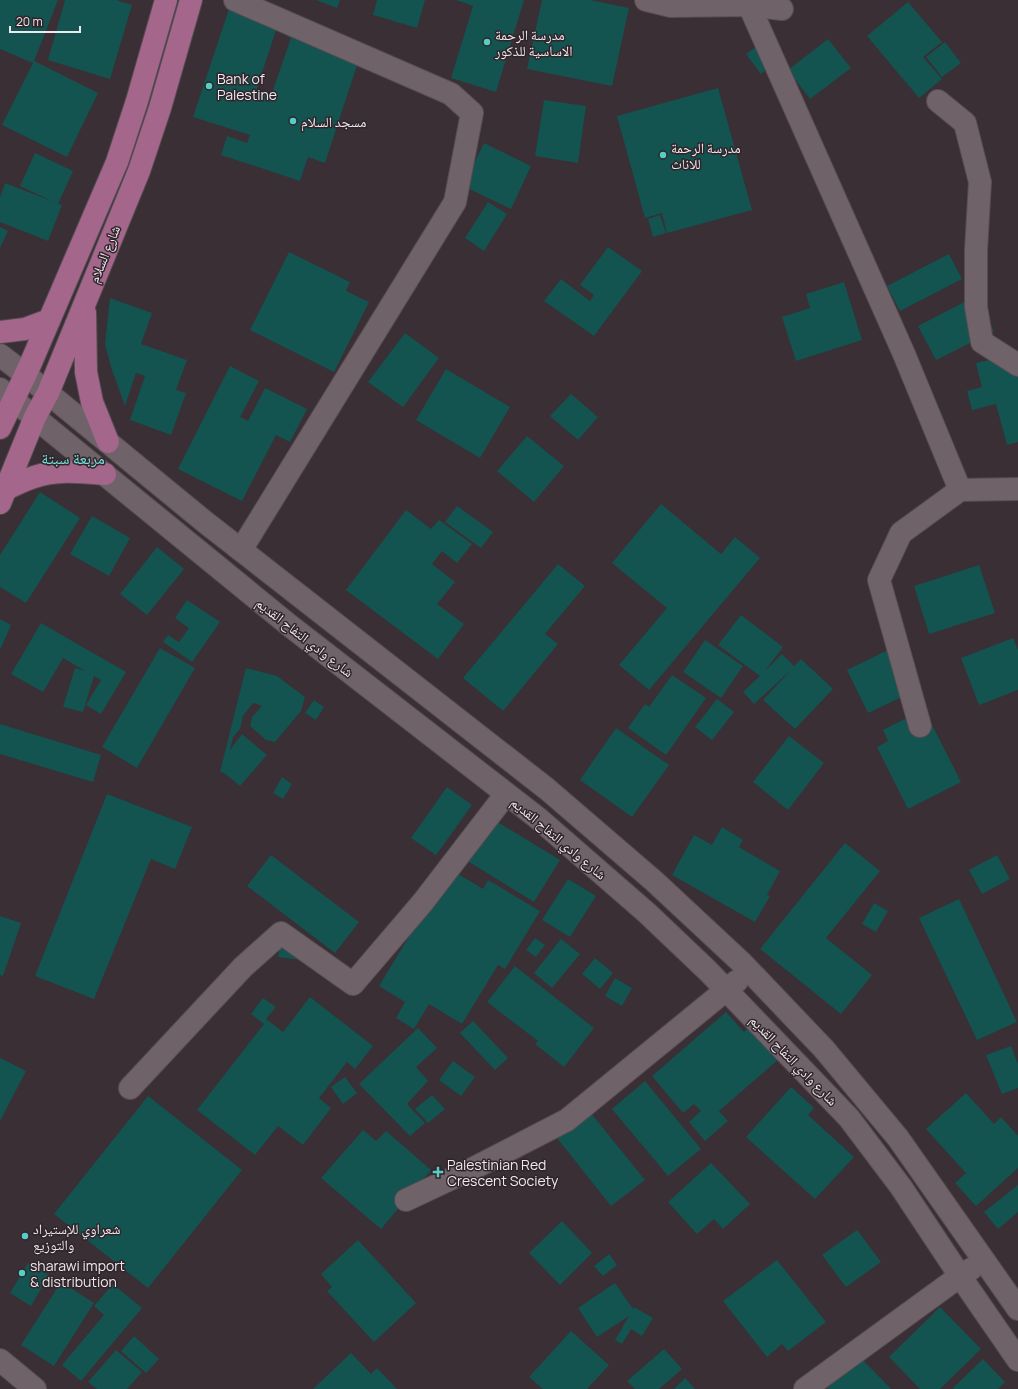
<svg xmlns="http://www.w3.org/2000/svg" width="1018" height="1389" font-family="Manrope,'Noto Naskh Arabic',sans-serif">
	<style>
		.building { fill: #135350 }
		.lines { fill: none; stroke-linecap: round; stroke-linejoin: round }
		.minor-casing { stroke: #564d52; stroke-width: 24 }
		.major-casing { stroke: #564d52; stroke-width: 24 }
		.minor { stroke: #6f6369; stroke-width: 22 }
		.major { stroke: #a5668c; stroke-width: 22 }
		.poi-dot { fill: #55cec6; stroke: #2f252b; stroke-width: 1.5 }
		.labels { text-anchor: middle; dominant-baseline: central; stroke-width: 3; stroke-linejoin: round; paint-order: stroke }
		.poi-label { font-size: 14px; fill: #efe8ec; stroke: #2f252b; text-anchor: start }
		.street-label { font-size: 14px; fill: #efe8ec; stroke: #2f252b }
		.quarter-label { font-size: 16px; fill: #77e2da; stroke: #2f252b }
	</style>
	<rect width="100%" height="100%" fill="#392f35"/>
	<g class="building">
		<path d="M 0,0 L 58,0 L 34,61 L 98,93 L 67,157 L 2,125 L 33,63 L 0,49 Z"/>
		<path d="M 65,0 L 116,0 L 132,5 L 110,79 L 48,60 Z"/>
		<path d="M 232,0 L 281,15 L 256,91 L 271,96 L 291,38 L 287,37 L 291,26 L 362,50 L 325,163 L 308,157 L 300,181 L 221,155 L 227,136 L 247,143 L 250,135 L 193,117 Z"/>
		<path d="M 316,0 L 340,0 L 337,8 Z"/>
		<path d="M 377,0 L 425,0 L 417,28 L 373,15 Z"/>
		<path d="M 456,0 L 524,0 L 496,92 L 451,78 L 473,6 Z"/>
		<path d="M 542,0 L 590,0 L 629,8 L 612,86 L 527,69 Z"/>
		<path d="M 908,2 L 942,42 L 923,57 L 942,79 L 919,98 L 867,36 Z"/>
		<path d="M 828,39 L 851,68 L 810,99 L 788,70 Z"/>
		<path d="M 764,41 L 778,60 L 761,74 L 746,54 Z"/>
		<path d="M 945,42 L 961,63 L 942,77 L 926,57 Z"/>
		<path d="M 718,88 L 752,210 L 667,233 L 662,213 L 645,218 L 617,116 Z"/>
		<path d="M 544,100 L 586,106 L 578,163 L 535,156 Z"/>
		<path d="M 484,143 L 531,166 L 511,209 L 463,186 Z"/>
		<path d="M 35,153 L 73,171 L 58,204 L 20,186 Z"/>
		<path d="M 5,183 L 62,205 L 48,241 L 0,222 L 0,197 Z"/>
		<path d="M 488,202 L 507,214 L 484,251 L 465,238 Z"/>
		<path d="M 660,215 L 666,233 L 653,237 L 648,219 Z"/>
		<path d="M 0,227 L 8,231 L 0,248 Z"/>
		<path d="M 608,247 L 642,271 L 594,336 L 544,301 L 561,279 L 590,301 L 594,295 L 580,285 Z"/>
		<path d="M 289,252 L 350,282 L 346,291 L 369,302 L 334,372 L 250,330 Z"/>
		<path d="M 949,254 L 962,279 L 900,311 L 887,286 Z"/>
		<path d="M 844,282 L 862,340 L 796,361 L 782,317 L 810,308 L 806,294 Z"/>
		<path d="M 976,296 L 994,331 L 936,360 L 918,326 Z"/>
		<path d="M 110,298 L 152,313 L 141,344 L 187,360 L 176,390 L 186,393 L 171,435 L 130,420 L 145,376 L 136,373 L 125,406 L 111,367 L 105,344 Z"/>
		<path d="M 405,333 L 439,358 L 403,407 L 368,382 Z"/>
		<path d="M 1018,353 L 1018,442 L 1007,445 L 996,404 L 972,410 L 967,391 L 982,387 L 976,363 Z"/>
		<path d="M 230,366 L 259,381 L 240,417 L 248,421 L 265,388 L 307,409 L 290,442 L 276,435 L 242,501 L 178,469 Z"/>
		<path d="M 446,369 L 510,407 L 480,458 L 416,420 Z"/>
		<path d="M 571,394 L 598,417 L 578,440 L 550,416 Z"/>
		<path d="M 527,436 L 564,466 L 534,502 L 497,471 Z"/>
		<path d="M 40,492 L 80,518 L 26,603 L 0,587 L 0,555 Z"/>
		<path d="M 661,504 L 721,554 L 735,537 L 760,558 L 649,690 L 619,665 L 667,608 L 612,563 Z"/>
		<path d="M 457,506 L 493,532 L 481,548 L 445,522 Z"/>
		<path d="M 406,510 L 431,529 L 439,520 L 472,544 L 457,563 L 442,551 L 432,564 L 455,582 L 437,604 L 464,624 L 438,659 L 346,590 Z"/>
		<path d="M 92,516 L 130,538 L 109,576 L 70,554 Z"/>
		<path d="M 157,547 L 184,569 L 147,615 L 120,594 Z"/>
		<path d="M 558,564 L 585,586 L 545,634 L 558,644 L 503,711 L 463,678 Z"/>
		<path d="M 979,565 L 995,613 L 929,634 L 914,586 Z"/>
		<path d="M 187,600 L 220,622 L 192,662 L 163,642 L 168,635 L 179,642 L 189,628 L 175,618 Z"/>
		<path d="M 741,615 L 783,647 L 765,671 L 782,654 L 794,666 L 801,659 L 833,689 L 795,729 L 763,700 L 791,670 L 754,704 L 743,692 L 760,676 L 718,645 Z"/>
		<path d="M 0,619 L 11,625 L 0,650 Z"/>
		<path d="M 41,623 L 126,672 L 101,714 L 86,705 L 101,680 L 94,676 L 83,712 L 63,707 L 75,668 L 85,671 L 63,658 L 43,692 L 11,674 Z"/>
		<path d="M 1013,638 L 1018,650 L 1018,690 L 979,705 L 961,658 Z"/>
		<path d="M 705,640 L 743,666 L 721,698 L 683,672 Z"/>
		<path d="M 900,644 L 921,688 L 868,713 L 847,670 Z"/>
		<path d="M 160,648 L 195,668 L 137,768 L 102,747 Z"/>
		<path d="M 246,668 L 277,676 L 305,697 L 301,711 L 275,742 L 266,740 L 250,726 L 252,717 L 262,706 L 253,703 L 243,716 L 240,729 L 233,737 L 230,750 L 242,734 L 267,755 L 240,786 L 224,773 L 220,772 Z"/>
		<path d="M 672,675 L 706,698 L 666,755 L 628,728 L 645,704 L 649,707 Z"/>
		<path d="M 717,699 L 734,712 L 712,740 L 695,727 Z"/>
		<path d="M 314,700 L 324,707 L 316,720 L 305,713 Z"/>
		<path d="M 924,709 L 961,782 L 908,809 L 877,747 L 888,741 L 883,730 Z"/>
		<path d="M 0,724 L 101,755 L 93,782 L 0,754 Z"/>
		<path d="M 616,728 L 669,765 L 632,817 L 580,780 Z"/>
		<path d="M 789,736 L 824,763 L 788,810 L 753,782 Z"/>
		<path d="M 282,777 L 292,784 L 283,799 L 273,793 Z"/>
		<path d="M 447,787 L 472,805 L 436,855 L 411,838 Z"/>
		<path d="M 107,794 L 192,827 L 175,869 L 151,859 L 94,999 L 35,976 Z"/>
		<path d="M 491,818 L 560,860 L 534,902 L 466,860 Z"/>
		<path d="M 722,827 L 743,840 L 739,847 L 780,871 L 767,895 L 770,896 L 755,922 L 672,875 L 694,835 L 712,845 Z"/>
		<path d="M 845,843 L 880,871 L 826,938 L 872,975 L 841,1014 L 760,949 Z"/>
		<path d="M 271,855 L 359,922 L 335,953 L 247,886 Z"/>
		<path d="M 997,855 L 1010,879 L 982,894 L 969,870 Z"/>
		<path d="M 450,869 L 483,889 L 488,880 L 540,911 L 505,969 L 498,965 L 462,1024 L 429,1004 L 414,1029 L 396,1018 L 405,1002 L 379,986 Z"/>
		<path d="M 568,879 L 596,896 L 570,937 L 542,920 Z"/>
		<path d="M 959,899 L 1017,1022 L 977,1040 L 919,918 Z"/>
		<path d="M 874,903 L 888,911 L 876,932 L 862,924 Z"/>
		<path d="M 0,916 L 21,923 L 3,976 L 0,975 Z"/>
		<path d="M 535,938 L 545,945 L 536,957 L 526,950 Z"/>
		<path d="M 561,939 L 580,954 L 552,988 L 534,973 Z"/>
		<path d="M 280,946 L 303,949 L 301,960 L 278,957 Z"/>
		<path d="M 595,958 L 613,973 L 600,989 L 582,974 Z"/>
		<path d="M 515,966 L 594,1028 L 564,1067 L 535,1044 L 538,1041 L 487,1002 Z"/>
		<path d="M 615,978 L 632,988 L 622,1006 L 605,996 Z"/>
		<path d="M 310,997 L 373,1046 L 355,1069 L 347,1062 L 319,1098 L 331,1108 L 303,1145 L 278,1126 L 255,1155 L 197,1110 L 264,1024 L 251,1014 L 263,998 L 276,1007 L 266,1019 L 283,1032 Z"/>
		<path d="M 726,1012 L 744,1032 L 751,1025 L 780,1058 L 719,1111 L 728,1121 L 705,1141 L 689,1122 L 701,1111 L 694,1104 L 683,1113 L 652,1076 Z"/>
		<path d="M 473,1021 L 508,1058 L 495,1070 L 460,1033 Z"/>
		<path d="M 418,1028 L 437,1048 L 416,1067 L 428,1081 L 407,1104 L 425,1123 L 410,1136 L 359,1084 Z"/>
		<path d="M 1011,1046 L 1018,1064 L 1018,1088 L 1002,1094 L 986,1055 Z"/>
		<path d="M 0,1058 L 26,1071 L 0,1121 Z"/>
		<path d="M 453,1061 L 475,1077 L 461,1096 L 439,1080 Z"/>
		<path d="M 345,1077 L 357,1093 L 343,1104 L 331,1087 Z"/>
		<path d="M 645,1081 L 701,1149 L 668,1176 L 612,1109 Z"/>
		<path d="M 791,1087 L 814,1108 L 808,1115 L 854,1157 L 815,1199 L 746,1137 Z"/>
		<path d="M 966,1093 L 994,1124 L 1001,1117 L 1018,1136 L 1018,1168 L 976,1206 L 955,1183 L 966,1173 L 926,1129 Z"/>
		<path d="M 432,1095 L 445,1109 L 428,1123 L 415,1109 Z"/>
		<path d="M 148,1096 L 242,1170 L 148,1288 L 54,1214 Z"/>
		<path d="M 590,1112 L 645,1180 L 611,1206 L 557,1138 Z"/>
		<path d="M 363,1130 L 376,1141 L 386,1131 L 431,1170 L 381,1229 L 321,1178 Z"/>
		<path d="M 711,1163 L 750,1204 L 723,1229 L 714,1219 L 697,1234 L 668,1202 Z"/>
		<path d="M 1018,1185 L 1018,1212 L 998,1229 L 984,1212 Z"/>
		<path d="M 562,1221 L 592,1253 L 560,1285 L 529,1253 Z"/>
		<path d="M 857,1230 L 881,1262 L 846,1287 L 822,1255 Z"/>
		<path d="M 358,1240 L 416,1303 L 374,1342 L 327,1291 L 332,1287 L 321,1274 Z"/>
		<path d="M 609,1254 L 617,1265 L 603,1276 L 594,1266 Z"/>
		<path d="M 777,1260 L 826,1322 L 788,1351 L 782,1344 L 767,1357 L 723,1301 Z"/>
		<path d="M 28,1263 L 49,1275 L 31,1306 L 10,1293 Z"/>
		<path d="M 61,1282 L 94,1303 L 54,1366 L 21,1345 Z"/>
		<path d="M 615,1283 L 633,1309 L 634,1307 L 653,1318 L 642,1336 L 631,1329 L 622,1344 L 615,1340 L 629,1316 L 597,1337 L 578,1308 Z"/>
		<path d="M 113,1284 L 142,1308 L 81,1381 L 62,1365 L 104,1315 L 94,1306 Z"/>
		<path d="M 940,1307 L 981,1349 L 940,1389 L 920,1389 L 889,1357 Z"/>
		<path d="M 571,1331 L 609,1365 L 587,1389 L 543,1389 L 529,1377 Z"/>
		<path d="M 134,1336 L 159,1359 L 146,1373 L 121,1351 Z"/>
		<path d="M 664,1349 L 682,1369 L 659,1389 L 635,1389 L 627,1381 Z"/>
		<path d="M 116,1350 L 142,1372 L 127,1389 L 97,1389 L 88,1382 Z"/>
		<path d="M 351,1353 L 371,1374 L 377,1368 L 397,1389 L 313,1389 Z"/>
		<path d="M 859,1356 L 891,1389 L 827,1389 Z"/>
		<path d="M 983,1359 L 1005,1382 L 998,1389 L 954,1389 L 953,1388 Z"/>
		<path d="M 685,1378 L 695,1389 L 674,1389 Z"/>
	</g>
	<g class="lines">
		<g class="minor-casing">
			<g id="minor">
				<path d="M 235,0 L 451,94 L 472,113 L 455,202 L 241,550"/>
				<path d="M 646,0 L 671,6 L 749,5 L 782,9"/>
				<path d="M 749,5 L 904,354 L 960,490"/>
				<path d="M 938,101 L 965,123 L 980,182 L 976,250 L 976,307 L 982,342 L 1018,365"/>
				<path d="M 0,355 L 26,375 L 205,522 L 547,789 L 654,881 L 742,963 L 824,1049 L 898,1138 L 1018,1309"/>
				<path d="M 0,389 L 289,625 L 539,819 L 647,913 L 708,971 L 849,1118 L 901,1187 L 960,1276 L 1018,1360"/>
				<path d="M 920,726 L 879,580 L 901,533 L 960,490 L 1018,489"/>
				<path d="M 130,1088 L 243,967 L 281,933 L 353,984 L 423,902 L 506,794"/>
				<path d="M 406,1200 L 476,1167 L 567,1120 L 737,981"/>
				<path d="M 0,1360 L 35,1389"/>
				<path d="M 805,1389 L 960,1276 L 971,1269"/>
			</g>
		</g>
		<g class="major-casing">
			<g id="major">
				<path d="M 85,313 L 86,372 L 92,402 L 108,442"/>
				<path d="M 0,332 L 25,329 L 49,320"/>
				<path d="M 0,428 L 30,365 L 117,162 L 137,101 L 166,0"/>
				<path d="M 6,489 C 15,485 24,480 34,477 C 57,469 82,472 105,474"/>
				<path d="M 0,503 L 35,417 L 48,393 L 139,171 L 160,108 L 191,0"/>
			</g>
		</g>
		<use href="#minor" class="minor"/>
		<use href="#major" class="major"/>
	</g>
	<g class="poi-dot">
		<circle cx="487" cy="42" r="4"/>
		<circle cx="209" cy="86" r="4"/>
		<circle cx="293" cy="121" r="4"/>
		<circle cx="663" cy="155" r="4"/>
		<path d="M436 1166h4v4h4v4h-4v4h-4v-4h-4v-4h4z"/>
		<circle cx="25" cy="1236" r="4"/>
		<circle cx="22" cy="1273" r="4"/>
	</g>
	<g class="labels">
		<g class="poi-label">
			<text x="495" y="34">مدرسة الرحمة<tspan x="495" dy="16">الاساسية للذكور</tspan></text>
			<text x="217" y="78">Bank of<tspan x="217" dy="16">Palestine</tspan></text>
			<text x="301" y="121">مسجد السلام</text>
			<text x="671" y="147">مدرسة الرحمة<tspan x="671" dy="16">للاناث</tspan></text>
			<text x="447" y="1164">Palestinian Red<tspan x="447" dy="16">Crescent Society</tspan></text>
			<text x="33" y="1228">شعراوي للإستيراد<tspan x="33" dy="16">والتوزيع</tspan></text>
			<text x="30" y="1265">sharawi import<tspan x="30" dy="16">&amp; distribution</tspan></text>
		</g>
		<g class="street-label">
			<text transform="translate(104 254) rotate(-68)">شارع السلام</text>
			<text transform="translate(305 637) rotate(38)">شارع وادي التفاح القديم</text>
			<text transform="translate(559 838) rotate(40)">شارع وادي التفاح القديم</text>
			<text transform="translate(794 1060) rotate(46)">شارع وادي التفاح القديم</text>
		</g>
		<g class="quarter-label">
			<text x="73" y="458">مربعة سبتة</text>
		</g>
	</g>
	<path d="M10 26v6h70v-6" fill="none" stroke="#efe8ec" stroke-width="2"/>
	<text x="16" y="26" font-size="12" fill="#efe8ec" stroke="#2f252b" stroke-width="3" paint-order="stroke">20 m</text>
</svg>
